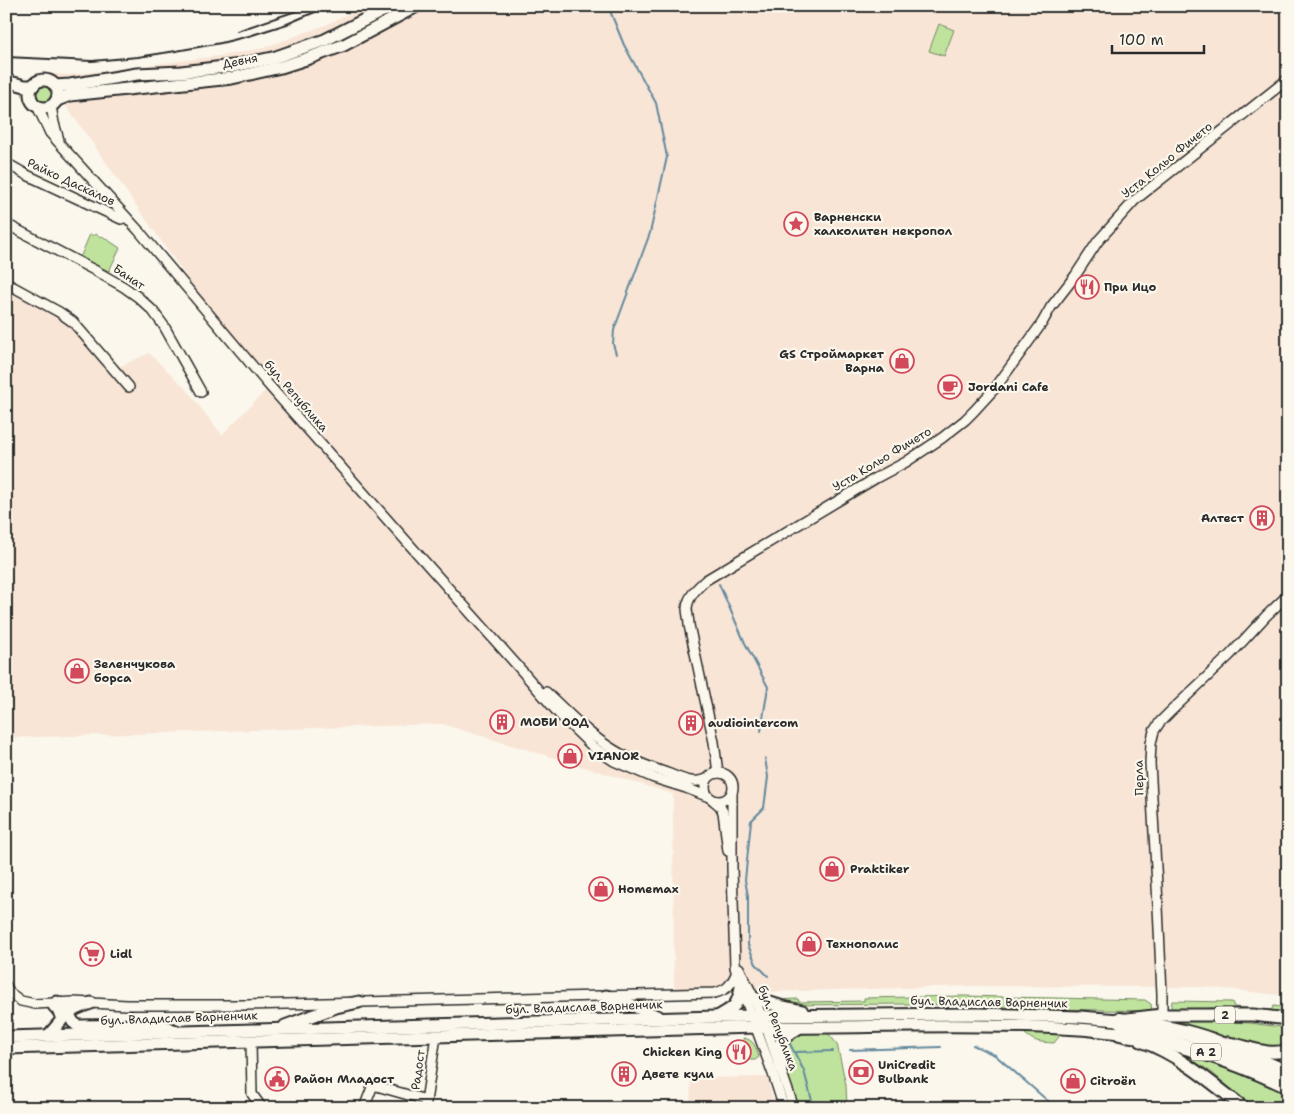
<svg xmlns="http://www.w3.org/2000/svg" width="1294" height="1114" font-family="'Shantell Sans',sans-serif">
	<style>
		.built { fill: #f8e5d6 }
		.green { fill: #bfe39d; stroke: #758764 }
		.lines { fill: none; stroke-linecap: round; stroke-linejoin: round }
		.stream { stroke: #63899d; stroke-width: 2 }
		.minor-casing { stroke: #2b2b2b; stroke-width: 12 }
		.major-casing { stroke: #2b2b2b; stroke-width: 15 }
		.highway-casing { stroke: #2b2b2b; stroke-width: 18 }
		.minor { stroke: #fbf7ec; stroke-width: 9 }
		.major { stroke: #fbf7ec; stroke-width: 11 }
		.highway { stroke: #fbf7ec; stroke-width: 14 }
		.rail { stroke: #2b2b2b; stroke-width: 2 }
		.labels { text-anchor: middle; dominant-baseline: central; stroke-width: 4.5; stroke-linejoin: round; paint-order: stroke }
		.shield { fill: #fbf7ec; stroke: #696865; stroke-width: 1 }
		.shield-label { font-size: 11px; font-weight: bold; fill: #2b2b2b }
		.street-label { font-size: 12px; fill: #2b2b2b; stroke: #fbf7ec }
		.poi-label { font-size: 12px; font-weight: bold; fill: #2b2b2b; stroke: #fbf7ec; text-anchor: start }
	</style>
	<rect width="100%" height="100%" fill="#fbf7ec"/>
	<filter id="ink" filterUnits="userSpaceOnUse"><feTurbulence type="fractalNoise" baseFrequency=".02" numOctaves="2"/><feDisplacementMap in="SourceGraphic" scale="10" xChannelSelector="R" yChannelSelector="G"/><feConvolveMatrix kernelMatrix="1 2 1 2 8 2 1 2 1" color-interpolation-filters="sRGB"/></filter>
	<g filter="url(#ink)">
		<g class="built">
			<path d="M 363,6 L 1288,6 L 1288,996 L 1207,987 L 970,986 L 731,993 L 674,996 L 673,794 L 442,724 L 6,738 L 6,279 L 69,314 L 119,367 L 149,353 L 186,389 L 222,435 L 266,390 L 43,73 L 69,75 L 226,55 L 264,48 L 328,24 Z"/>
			<path d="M 767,1077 L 775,1108 L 690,1108 L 691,1078 Z"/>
		</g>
		<g class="green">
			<path d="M 939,24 L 954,30 L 944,56 L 929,51 Z"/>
			<circle cx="44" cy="94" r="10"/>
			<path d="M 90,234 L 94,236 L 95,234 L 101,237 L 102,236 L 120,248 L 109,271 L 80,258 Z"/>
			<path d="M 962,996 L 1145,1000 L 1151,1004 L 1152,1011 L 1009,1008 L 979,1002 L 960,1003 L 952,1005 L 909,1004 L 791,1005 L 774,1000 L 798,999 L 799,1002 L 864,1001 L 864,998 Z"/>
			<path d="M 1172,1001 L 1232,1002 L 1234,1007 L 1271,1010 L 1274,1006 L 1288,1008 L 1288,1015 L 1223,1008 L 1209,1008 L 1200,1011 L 1173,1011 L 1171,1007 Z"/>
			<path d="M 1165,1019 L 1250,1023 L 1288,1028 L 1288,1046 L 1282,1049 L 1225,1039 Z"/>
			<path d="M 811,1028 L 828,1033 L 837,1044 L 846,1085 L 847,1108 L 784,1108 L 761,1042 L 770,1040 L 780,1066 L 785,1036 Z"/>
			<path d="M 1024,1030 L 1062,1033 L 1054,1043 C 1040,1042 1035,1043 1024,1033 Z"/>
			<path d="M 743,1038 C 754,1039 756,1048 759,1057 L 755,1060 L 743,1060 Z"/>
			<path d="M 1171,1046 L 1230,1066 L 1288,1094 L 1288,1108 L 1254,1108 L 1211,1072 Z"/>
		</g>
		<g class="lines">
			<g class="stream">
				<path d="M 608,6 L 624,45 L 656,103 L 667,157 L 650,233 L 614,330 L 613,344 L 616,354"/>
				<path d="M 719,584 L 745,643 L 768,687 L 761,731"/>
				<path d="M 765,758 L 768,777 L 764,808 L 751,821 L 745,880 L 748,896 L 748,945 L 756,964 L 768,976"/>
				<path d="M 790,1044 L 804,1071 L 814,1108"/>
				<path d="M 973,1045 L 995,1055 L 1056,1108"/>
				<path d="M 850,1050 L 941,1047"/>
				<path d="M 796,1052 L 833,1051"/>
			</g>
			<g class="minor-casing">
				<g id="minor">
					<path d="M 37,106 L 50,133 L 139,231 L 266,382 L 392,525 L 515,663 L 560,715 L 593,747 L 614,761 L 654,778 L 686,788 L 709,797"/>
					<path d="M 51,106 L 54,123 L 59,140"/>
					<path d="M 6,163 L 27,175 L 121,219 L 126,217"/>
					<path d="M 6,224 L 94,270 L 124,287 L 138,297 L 153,311 L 164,326 L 201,392"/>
					<path d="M 6,283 L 59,312 L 73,322 L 129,387"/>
					<path d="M 546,692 C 567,712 589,735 614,750 C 630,760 649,767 667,773 C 680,778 693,785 707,779"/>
					<circle cx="719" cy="787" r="14"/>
					<path d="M 718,773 L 714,742 L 689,625 C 689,619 687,613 687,608 C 688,596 698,587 706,580 L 876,478 L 906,462 L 942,438 L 965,420 L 974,411 L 996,387 L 1042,323 L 1051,307 L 1075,276 L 1098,241 L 1135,200 L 1288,79"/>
					<path d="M 732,793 L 732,868 L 735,967 L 738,979 L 773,1074 L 784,1108"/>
					<path d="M 713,800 L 720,806 L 723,812 L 728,851"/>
					<path d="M 739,968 L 754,998 L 766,1027 L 794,1108"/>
					<path d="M 6,986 L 10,993 L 21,1001 L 35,1004 L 73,1002 L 127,1005 L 247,1005 L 715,993 C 727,990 731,985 736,974"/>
					<path d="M 1162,1015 L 1162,994 L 1157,885 L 1150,763 L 1151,743 L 1154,731 L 1160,722 L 1170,712 L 1230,655 L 1266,616 L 1288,595"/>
					<path d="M 251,1041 L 252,1094 L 262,1108"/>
					<path d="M 364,1108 L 373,1085 L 426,1100"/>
					<path d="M 425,1108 L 436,1036"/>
				</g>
			</g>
			<g class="major-casing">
				<g id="major">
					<circle cx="44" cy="94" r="14"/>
					<path d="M 6,81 L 25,86 L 33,86"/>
					<path d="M 55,86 L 70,85 L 137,74 L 181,72 L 233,66 L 273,58 L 325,40 L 392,6"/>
					<path d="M 57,100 L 70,95 L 232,78 L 281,67 L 309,58 L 344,45 L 417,6"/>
					<path d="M 606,996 L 620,1000 L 659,1017"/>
					<path d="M 754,998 L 783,1007 L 802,1011"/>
					<path d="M 57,1002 L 68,1013 L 73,1022 L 78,1026 L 161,1025 L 176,1031"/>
					<path d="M 717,1017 C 734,1007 737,1008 741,987"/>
					<path d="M 62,1019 C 70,1010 80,1007 91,1003"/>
					<path d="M 285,1026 L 336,1007 L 359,1002"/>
					<path d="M 48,1036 L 61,1021 C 62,1014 58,1010 54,1006"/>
					<path d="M 6,1037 L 751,1016 L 978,1014 L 1080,1017 L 1119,1020 L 1162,1015 L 1253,1015 L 1288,1019"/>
					<path d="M 1141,1041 C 1180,1055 1212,1083 1244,1108"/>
					<path d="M 1228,1043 C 1248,1046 1268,1057 1288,1050"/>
					<path d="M 6,1048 L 756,1027 C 832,1028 907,1025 983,1026 C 1029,1026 1074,1027 1120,1033 L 1126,1036"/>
					<path d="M 781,1069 C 778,1046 776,1041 797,1029"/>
				</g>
			</g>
			<g class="highway-casing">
				<g id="highway">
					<path d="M 1119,1020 C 1150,1025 1183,1030 1213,1041 C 1238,1051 1263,1062 1288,1073"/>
					<path d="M 1120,1033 C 1178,1041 1234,1060 1288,1086"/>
				</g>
			</g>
			<use href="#minor" class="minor"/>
			<use href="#major" class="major"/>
			<use href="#highway" class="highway"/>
			<g class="rail">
				<path d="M 237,31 L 311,6"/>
				<path d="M 6,57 L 92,61 L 138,57 L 176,51 L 221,43 L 249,36 L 287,24 L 329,6"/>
			</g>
		</g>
	</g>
	<defs>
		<g id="sight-ring" transform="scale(1.25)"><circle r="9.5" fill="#fbf7ec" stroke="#d1495b" stroke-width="1.5"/><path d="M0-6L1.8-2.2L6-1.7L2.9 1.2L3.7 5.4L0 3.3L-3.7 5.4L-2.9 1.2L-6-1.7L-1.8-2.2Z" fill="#d1495b"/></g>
		<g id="restaurant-ring" transform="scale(1.25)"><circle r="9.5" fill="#fbf7ec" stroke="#d1495b" stroke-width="1.5"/><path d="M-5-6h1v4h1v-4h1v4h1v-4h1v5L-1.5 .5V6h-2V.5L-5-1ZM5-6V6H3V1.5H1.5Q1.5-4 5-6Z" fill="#d1495b"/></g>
		<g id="shop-ring" transform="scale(1.25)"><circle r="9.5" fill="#fbf7ec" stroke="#d1495b" stroke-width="1.5"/><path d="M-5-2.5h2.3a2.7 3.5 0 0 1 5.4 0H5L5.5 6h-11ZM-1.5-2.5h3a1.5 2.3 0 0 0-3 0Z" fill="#d1495b"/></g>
		<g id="cafe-ring" transform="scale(1.25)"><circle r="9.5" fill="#fbf7ec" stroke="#d1495b" stroke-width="1.5"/><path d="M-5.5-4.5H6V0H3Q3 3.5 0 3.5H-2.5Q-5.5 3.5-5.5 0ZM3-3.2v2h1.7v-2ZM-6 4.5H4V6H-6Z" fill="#d1495b"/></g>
		<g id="building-ring" transform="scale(1.25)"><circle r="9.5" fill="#fbf7ec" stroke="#d1495b" stroke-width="1.5"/><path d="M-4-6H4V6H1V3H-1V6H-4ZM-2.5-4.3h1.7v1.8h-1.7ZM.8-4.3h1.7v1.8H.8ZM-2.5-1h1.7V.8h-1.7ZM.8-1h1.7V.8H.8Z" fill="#d1495b"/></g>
		<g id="supermarket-ring" transform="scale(1.25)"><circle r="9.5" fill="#fbf7ec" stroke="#d1495b" stroke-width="1.5"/><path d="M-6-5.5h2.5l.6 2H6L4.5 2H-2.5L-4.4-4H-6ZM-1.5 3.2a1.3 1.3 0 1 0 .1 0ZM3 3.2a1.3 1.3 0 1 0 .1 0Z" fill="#d1495b"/></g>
		<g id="bank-ring" transform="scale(1.25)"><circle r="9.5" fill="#fbf7ec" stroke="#d1495b" stroke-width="1.5"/><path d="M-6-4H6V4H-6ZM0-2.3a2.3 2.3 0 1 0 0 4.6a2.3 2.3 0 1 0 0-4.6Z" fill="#d1495b"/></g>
		<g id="civic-ring" transform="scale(1.25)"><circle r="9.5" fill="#fbf7ec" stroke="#d1495b" stroke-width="1.5"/><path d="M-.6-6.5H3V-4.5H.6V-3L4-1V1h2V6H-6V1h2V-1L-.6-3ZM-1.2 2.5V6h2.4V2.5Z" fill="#d1495b"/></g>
	</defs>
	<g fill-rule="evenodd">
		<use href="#sight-ring" x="796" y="224"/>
		<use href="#restaurant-ring" x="1087" y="287"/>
		<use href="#shop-ring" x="902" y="361"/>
		<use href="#cafe-ring" x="950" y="387"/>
		<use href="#building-ring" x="1262" y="518"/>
		<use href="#shop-ring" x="77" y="671"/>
		<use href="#building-ring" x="502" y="722"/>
		<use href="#building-ring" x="691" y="723"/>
		<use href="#shop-ring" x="570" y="756"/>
		<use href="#shop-ring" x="832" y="869"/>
		<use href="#shop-ring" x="601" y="889"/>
		<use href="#shop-ring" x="809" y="944"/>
		<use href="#supermarket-ring" x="92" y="954"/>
		<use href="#restaurant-ring" x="739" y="1052"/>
		<use href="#bank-ring" x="861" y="1072"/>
		<use href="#building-ring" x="624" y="1074"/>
		<use href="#civic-ring" x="277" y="1079"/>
		<use href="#shop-ring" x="1073" y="1081"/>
	</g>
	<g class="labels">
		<g class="shield">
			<rect x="1215" y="1006.5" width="20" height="17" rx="4"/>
			<rect x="1191" y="1043.5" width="30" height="17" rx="4"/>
		</g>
		<g class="shield-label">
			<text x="1225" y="1015">2</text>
			<text x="1206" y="1052">A 2</text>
		</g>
		<g class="street-label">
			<text transform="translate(240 61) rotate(-11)">Девня</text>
			<text transform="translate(1167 160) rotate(-39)">Уста Кольо Фичето</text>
			<text transform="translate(71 182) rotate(25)">Райко Даскалов</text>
			<text transform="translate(129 277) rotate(34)">Банат</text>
			<text transform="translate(296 396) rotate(49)">бул. Република</text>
			<text transform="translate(882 459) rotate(-31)">Уста Кольо Фичето</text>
			<text transform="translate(1139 778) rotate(-92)">Перла</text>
			<text transform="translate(989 1002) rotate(1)">бул. Владислав Варненчик</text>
			<text transform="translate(584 1007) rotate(-2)">бул. Владислав Варненчик</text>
			<text transform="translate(179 1018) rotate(-2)">бул. Владислав Варненчик</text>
			<text transform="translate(778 1028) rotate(69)">бул. Република</text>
			<text transform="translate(418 1070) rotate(-82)">Радост</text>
		</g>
		<g class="poi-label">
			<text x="814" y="217">Варненски<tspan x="814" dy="14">халколитен некропол</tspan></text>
			<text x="1104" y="287">При Ицо</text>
			<text x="884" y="354" text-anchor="end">GS Строймаркет<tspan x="884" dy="14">Варна</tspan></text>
			<text x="968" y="387">Jordani Cafe</text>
			<text x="1244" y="518" text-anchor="end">Алтест</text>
			<text x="94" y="664">Зеленчукова<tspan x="94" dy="14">борса</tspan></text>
			<text x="520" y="722">МОБИ ООД</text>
			<text x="708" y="723">audiointercom</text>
			<text x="588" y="756">VIANOR</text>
			<text x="850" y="869">Praktiker</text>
			<text x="618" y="889">Homemax</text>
			<text x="826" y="944">Технополис</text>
			<text x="110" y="954">Lidl</text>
			<text x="722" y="1052" text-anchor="end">Chicken King</text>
			<text x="878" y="1065">UniCredit<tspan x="878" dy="14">Bulbank</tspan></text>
			<text x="642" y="1074">Двете кули</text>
			<text x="294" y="1079">Район Младост</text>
			<text x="1090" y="1081">Citroën</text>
		</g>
	</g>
	<rect width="1294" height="1114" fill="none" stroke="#fbf7ec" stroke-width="25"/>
	<rect x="12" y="12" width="1269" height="1089" fill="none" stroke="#2b2b2b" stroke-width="2" filter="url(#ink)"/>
	<path d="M1112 45v8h92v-8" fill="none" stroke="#2b2b2b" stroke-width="2.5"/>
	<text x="1119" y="45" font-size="15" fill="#2b2b2b" stroke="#fbf7ec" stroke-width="4" paint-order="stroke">100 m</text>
</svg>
